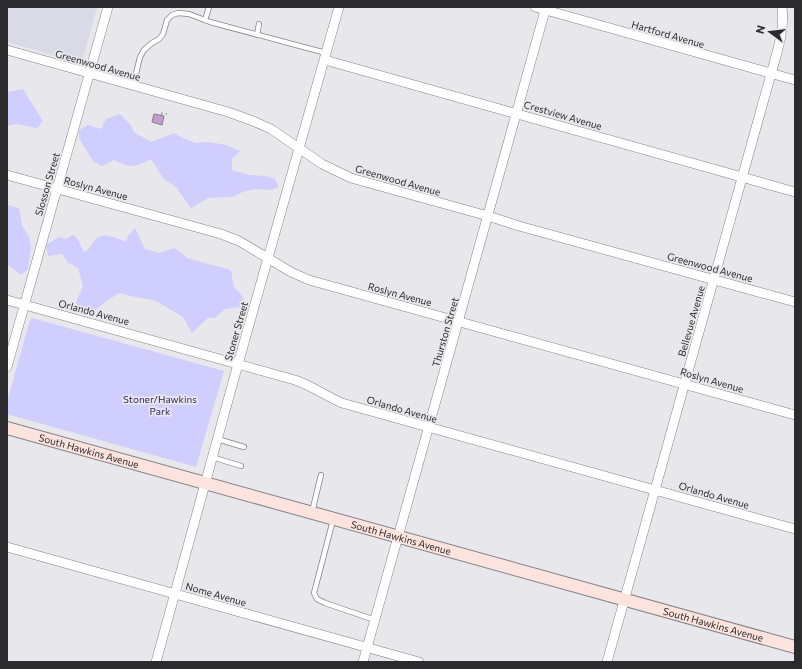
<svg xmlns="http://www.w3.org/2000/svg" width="802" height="669" font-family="Commissioner,sans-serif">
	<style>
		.built { fill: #dadae7 }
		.green { fill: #d0cefe }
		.building { fill: #c39ed1; stroke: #827f84 }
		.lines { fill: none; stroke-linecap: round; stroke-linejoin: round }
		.lane-casing { stroke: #838388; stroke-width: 6 }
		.street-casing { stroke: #838388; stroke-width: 10 }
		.secondary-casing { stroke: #838388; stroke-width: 14 }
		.path { stroke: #a0a0a4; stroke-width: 1.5; stroke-dasharray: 3 3; stroke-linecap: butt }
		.lane { stroke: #fff; stroke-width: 4.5 }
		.street { stroke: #fff; stroke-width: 9 }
		.secondary { stroke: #fde3dd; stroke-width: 12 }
		.labels { text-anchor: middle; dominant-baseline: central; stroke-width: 3.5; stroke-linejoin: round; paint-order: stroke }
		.street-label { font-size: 10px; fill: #2b2b2e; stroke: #e7e7ec }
		.park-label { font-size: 10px; fill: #322668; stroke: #e7e7ec }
	</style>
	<rect width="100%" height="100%" fill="#e7e7ec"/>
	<path class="built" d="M 7,7 L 97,7 L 82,62 L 81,63 L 7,42 Z"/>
	<g class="green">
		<path d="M 23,89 L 43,121 L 37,128 L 15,124 L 7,126 L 7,92 Z"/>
		<path d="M 120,114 L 129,123 L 135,133 L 151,142 L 174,133 L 187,140 L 196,143 L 209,142 L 226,145 L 240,151 L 232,159 L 232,170 L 249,175 L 266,176 L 275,179 L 279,187 L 272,190 L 256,189 L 245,191 L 232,197 L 208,198 L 191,208 L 176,187 L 163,178 L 151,159 C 134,167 132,169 114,160 L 102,166 L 93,161 L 79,138 L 79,130 L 88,125 L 101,129 L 106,119 Z"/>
		<path d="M 7,205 L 19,208 L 22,225 L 29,237 L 31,246 L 28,269 L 21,275 L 10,266 L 7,266 Z"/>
		<path d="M 135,228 L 145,249 L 159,253 L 174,248 L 182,253 L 187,258 L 231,270 L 234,288 L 239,292 L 243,298 L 241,307 L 225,309 L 215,318 L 208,318 L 192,333 L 183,317 L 163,305 L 154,300 L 135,297 L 119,293 L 105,302 L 93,312 L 79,310 L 76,302 L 83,286 L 78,268 L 68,263 L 62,254 L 48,256 L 46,245 L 59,237 L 66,239 L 73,235 L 77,238 L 84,252 C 90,248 91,245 95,240 C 103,231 116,238 126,242 L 128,236 Z"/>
		<path d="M 32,318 L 224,371 L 196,467 L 7,414 L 7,402 L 30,320 Z"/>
	</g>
	<path class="building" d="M 154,114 L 164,116 L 162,125 L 152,122 Z"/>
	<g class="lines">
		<g class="lane-casing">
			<g id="lane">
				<path d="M 205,20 L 209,7"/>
				<path d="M 257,35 L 259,24"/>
				<path d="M 133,86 L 140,57 L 144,50 L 152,43 L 159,39 L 163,34 L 167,20 L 172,15 L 178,13 L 189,14 L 210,22 L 326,53"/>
				<path d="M 217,439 L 244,447"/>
				<path d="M 212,457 L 241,466"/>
				<path d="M 312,512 L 321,475"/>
				<path d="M 333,520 L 314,593 L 317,599 L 325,603 L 375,620"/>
			</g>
		</g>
		<g class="street-casing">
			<g id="street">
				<path d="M 535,7 L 795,80"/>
				<path d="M 7,50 L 228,112 L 253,121 L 271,129 L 322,164 L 351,178 L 488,216 L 519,226 L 795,302"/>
				<path d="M 325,60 L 795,192"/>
				<path d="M 7,175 L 221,234 L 239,241 L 291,272 L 309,280 L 795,415"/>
				<path d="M 7,300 L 295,380 C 312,386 326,396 342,403 L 795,529"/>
				<path d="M 7,367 L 108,7"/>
				<path d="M 7,547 L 419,662"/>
				<path d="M 156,662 L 238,364 L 339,7"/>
				<path d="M 363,662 L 546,7"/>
				<path d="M 607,662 L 771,74 C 777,52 785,30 782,7"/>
			</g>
		</g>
		<g class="secondary-casing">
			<g id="secondary">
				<path id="s1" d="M 7,428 L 795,647"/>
			</g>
		</g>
		<path class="path" d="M 161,115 L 162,113 L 167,114"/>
		<use href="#lane" class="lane"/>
		<use href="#street" class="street"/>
		<use href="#secondary" class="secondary"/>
	</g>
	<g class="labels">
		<g class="street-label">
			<text transform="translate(668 34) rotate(16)">Hartford Avenue</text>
			<text transform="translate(98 65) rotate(16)">Greenwood Avenue</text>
			<text transform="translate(563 115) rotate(16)">Crestview Avenue</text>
			<text transform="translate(398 180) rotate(16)">Greenwood Avenue</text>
			<text transform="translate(47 184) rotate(-74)">Slosson Street</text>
			<text transform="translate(96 188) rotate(15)">Roslyn Avenue</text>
			<text transform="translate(710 267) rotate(15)">Greenwood Avenue</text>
			<text transform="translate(400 294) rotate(15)">Roslyn Avenue</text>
			<text transform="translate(94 312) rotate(15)">Orlando Avenue</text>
			<text transform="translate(691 321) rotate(-74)">Bellevue Avenue</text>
			<text transform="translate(236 331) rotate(-74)">Stoner Street</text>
			<text transform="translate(445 332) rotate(-74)">Thurston Street</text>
			<text transform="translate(712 380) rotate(16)">Roslyn Avenue</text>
			<text transform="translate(402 409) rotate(16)">Orlando Avenue</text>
			<text stroke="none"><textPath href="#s1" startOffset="85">South Hawkins Avenue</textPath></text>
			<text transform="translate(714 495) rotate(16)">Orlando Avenue</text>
			<text stroke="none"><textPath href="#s1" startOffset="409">South Hawkins Avenue</textPath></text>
			<text transform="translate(216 594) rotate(16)">Nome Avenue</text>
			<text stroke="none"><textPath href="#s1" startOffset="733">South Hawkins Avenue</textPath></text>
		</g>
		<g class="park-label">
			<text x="160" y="399">Stoner/Hawkins<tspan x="160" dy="12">Park</tspan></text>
		</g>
	</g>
	<rect width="802" height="669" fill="none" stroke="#2b2b2e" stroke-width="16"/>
	<g transform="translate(770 32) rotate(285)" stroke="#e7e7ec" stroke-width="3" paint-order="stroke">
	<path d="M0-3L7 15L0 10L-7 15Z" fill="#2b2b2e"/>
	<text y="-6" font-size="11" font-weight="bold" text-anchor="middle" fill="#2b2b2e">N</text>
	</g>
</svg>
